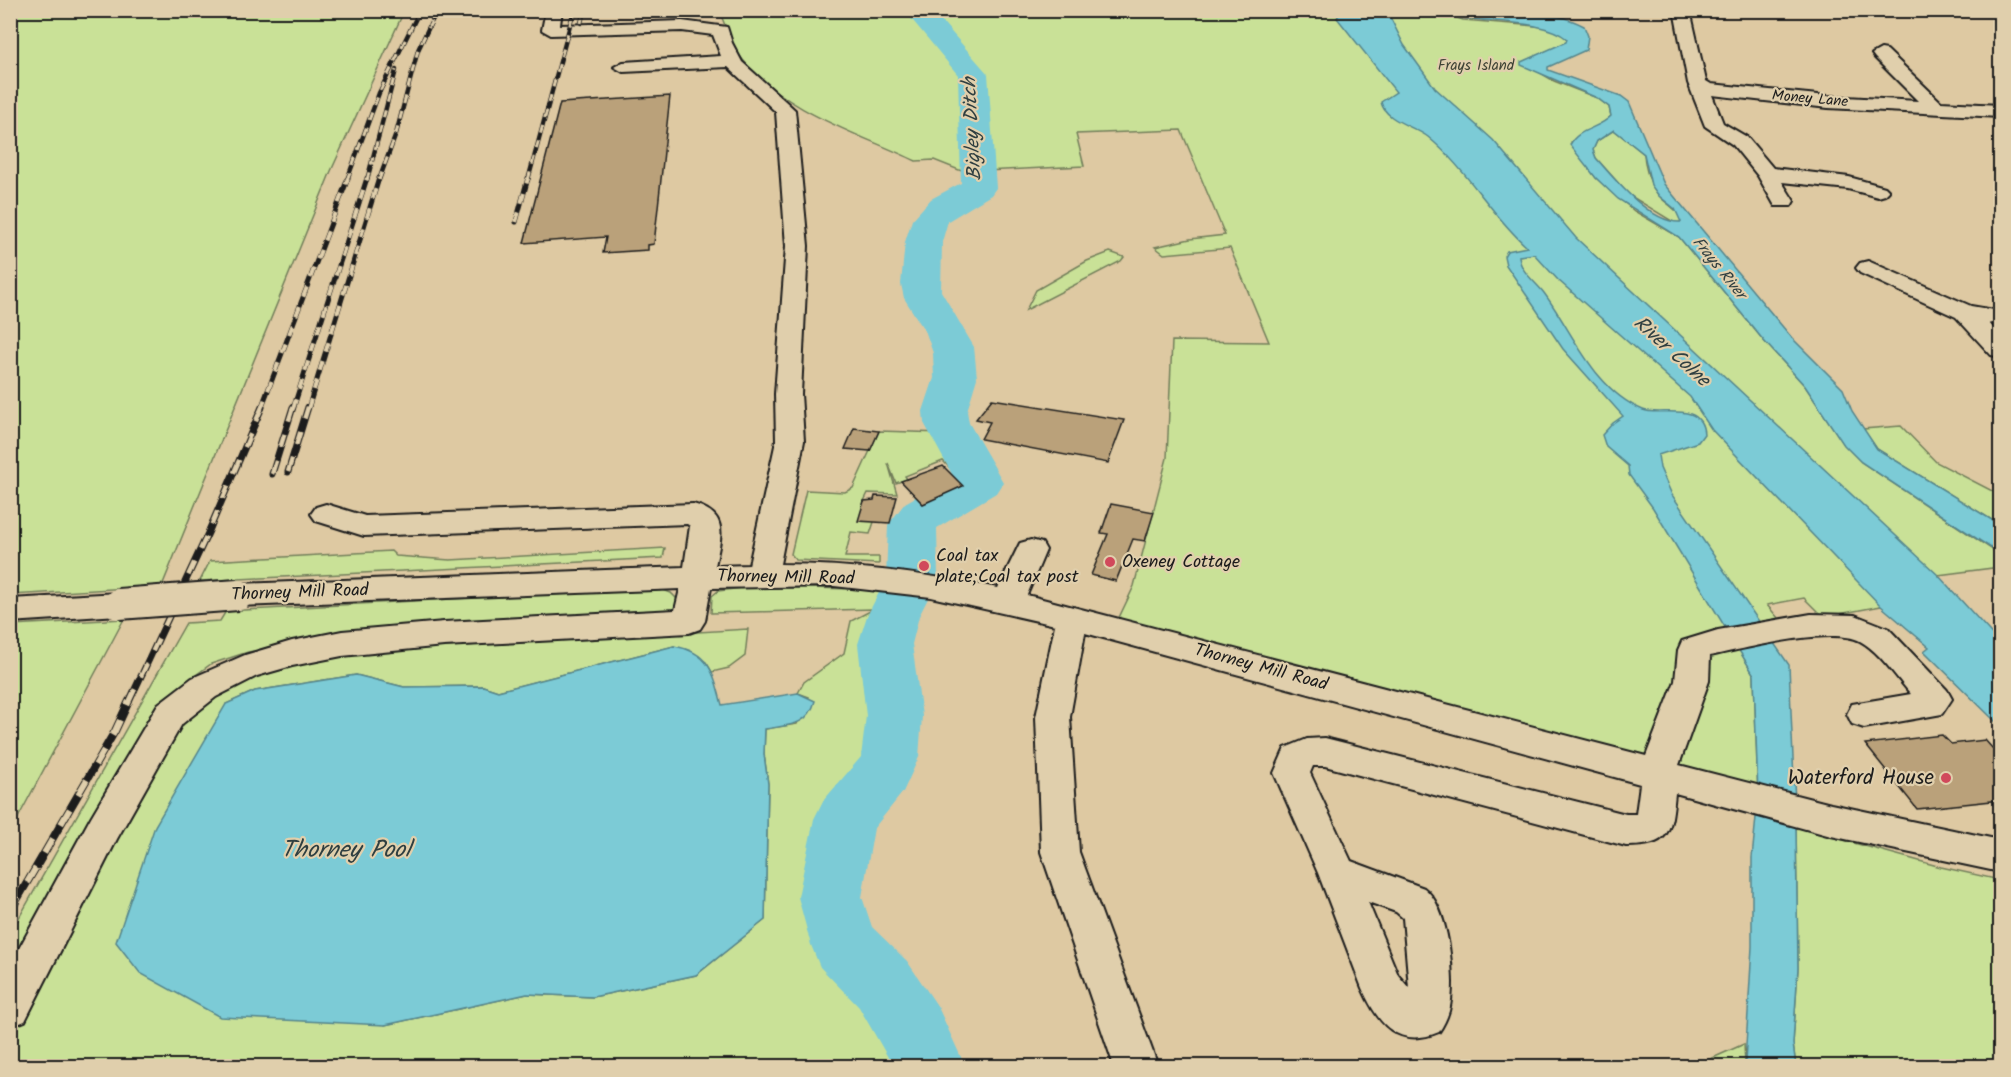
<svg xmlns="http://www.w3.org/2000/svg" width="2011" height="1077" font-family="Kalam,sans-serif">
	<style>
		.green { fill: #c9e197; stroke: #727e5a; stroke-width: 1.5 }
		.water { fill: #7bcbd6; stroke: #55858c; stroke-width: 1.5; fill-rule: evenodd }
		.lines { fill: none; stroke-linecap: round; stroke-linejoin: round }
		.river { fill: #7bcbd6; fill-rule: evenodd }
		.building { fill: #baa17a; stroke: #1c1c1c; stroke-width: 1.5 }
		.minor-casing { stroke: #1c1c1c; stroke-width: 4 }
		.minor { fill: #e0cfac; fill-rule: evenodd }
		.rail-far3-casing { stroke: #1c1c1c; stroke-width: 4.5 }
		.rail-far2-casing { stroke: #1c1c1c; stroke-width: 5 }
		.rail-far1-casing { stroke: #1c1c1c; stroke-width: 7 }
		.rail-casing { stroke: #1c1c1c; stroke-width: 8 }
		.rail-far3 { stroke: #e0cfac; stroke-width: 3; stroke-dasharray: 8; stroke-linecap: butt }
		.rail-far2 { stroke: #e0cfac; stroke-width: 4; stroke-dasharray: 10; stroke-linecap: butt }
		.rail-far1 { stroke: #e0cfac; stroke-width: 4.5; stroke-dasharray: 14; stroke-linecap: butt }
		.rail { stroke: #e0cfac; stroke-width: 6; stroke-dasharray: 17; stroke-linecap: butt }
		.minor-bridge-casing { stroke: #1c1c1c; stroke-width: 34; stroke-linecap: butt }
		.minor-bridge { stroke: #e0cfac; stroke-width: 30 }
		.poi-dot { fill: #d1495b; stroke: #e0cfac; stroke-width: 2 }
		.labels { text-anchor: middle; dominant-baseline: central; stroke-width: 4.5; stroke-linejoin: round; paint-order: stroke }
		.far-park-label { font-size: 15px; fill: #3f4335; stroke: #e0cfac }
		.far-street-label { font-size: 15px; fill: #1c1c1c; stroke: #e0cfac }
		.far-water-label { font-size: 16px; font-style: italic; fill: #2f3f41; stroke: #e0cfac }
		.poi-label { font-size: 18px; fill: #1c1c1c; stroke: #e0cfac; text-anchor: start }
		.street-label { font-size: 18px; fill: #1c1c1c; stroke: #e0cfac }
		.water-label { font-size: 20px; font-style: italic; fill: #2f3f41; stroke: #e0cfac }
		.near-poi-label { font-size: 21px; fill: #1c1c1c; stroke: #e0cfac; text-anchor: end }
		.near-water-label { font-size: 24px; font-style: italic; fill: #2f3f41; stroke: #e0cfac }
	</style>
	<rect width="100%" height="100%" fill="#dec9a2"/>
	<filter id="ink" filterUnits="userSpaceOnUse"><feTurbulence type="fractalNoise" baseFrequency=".0167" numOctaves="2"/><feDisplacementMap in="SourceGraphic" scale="12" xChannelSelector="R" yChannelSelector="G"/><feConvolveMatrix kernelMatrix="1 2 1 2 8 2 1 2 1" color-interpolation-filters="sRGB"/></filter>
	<g filter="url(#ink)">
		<g class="green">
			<path d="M 1433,10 L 1463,20 L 1547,27 L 1558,31 L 1567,39 L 1567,42 L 1522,62 L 1554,81 L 1597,98 L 1609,107 L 1611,116 C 1600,128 1583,130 1571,142 L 1596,178 L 1634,211 L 1679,237 L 1764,341 L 1805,386 L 1844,444 L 1861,462 L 2000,555 L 2000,567 L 1938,575 L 1881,606 L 1823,617 L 1804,598 L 1767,605 L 1784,625 L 1695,645 L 1661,764 L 1115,626 L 1134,586 L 1167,458 L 1172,341 L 1269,342 L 1230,248 L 1164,254 L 1155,247 L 1190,239 L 1225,235 L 1181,130 L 1076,134 L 1084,166 L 964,172 L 934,160 L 916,161 C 857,133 785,112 743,60 C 732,47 726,26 719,11 Z"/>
			<path d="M 11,11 L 404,11 L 331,171 L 162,586 L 11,595 Z"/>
			<path d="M 1614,130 L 1644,154 C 1645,169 1650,187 1661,198 C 1669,206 1679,210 1682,222 L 1675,223 L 1629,195 L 1596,158 L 1593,150 L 1597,141 Z"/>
			<path d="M 1110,252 L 1124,257 L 1121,261 L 1026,310 L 1036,290 L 1087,261 Z"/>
			<path d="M 1901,426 L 1936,462 L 2000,495 L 2000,525 L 1877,449 L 1863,429 Z"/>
			<path d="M 879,431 L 944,433 C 944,453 961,459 970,474 L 963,486 L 953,476 L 956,474 L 943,461 L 905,476 L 907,479 L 896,483 L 888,463 L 897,494 L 868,493 L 864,501 L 874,522 L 870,534 L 851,532 L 845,557 L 879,557 L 879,564 L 796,560 L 791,554 L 806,490 L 845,492 L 853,488 Z"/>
			<path d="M 665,548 L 663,558 L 200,581 L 210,561 L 391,551 L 396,556 L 450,560 Z"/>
			<path d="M 751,587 L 857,589 L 897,594 L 875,640 C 887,682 896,734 874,775 C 867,786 855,796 846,806 C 840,814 836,825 832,834 L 846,872 L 841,904 L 855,957 L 877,981 L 869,988 L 905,1040 L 917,1066 L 11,1066 L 10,1033 L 174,714 L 277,666 L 377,651 L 748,629 L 745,656 L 729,668 L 712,672 L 706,662 L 674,646 L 498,691 L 483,686 L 404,687 L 356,675 L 255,691 L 226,704 L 385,1025 L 527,994 L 593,997 L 696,975 L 765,920 L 768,784 L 764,754 L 765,729 L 797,724 L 809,697 L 798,693 L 804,682 L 844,653 L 851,621 L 874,609 L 711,613 L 712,596 L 718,591 Z"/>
			<path d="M 658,588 L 671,593 L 680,602 L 678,608 L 670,612 L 320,640 L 248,652 L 211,664 L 163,699 L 11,988 L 11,932 L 186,623 L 220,621 L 226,611 Z"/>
			<path d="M 124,619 L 11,831 L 11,625 Z"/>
			<path d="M 1733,639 L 1754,675 L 1758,797 L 1660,772 L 1693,656 Z"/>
			<path d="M 1796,827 L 1941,867 L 2000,880 L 2000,1066 L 1796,1066 L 1793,1044 L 1798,968 Z"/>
			<path d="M 1744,1044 L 1745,1066 L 1695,1066 Z"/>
		</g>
		<g class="water">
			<path d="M 1341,11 L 1387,11 L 1404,45 L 1435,88 L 1493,140 L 1576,238 L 1938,575 L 2000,643 L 2000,726 L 1924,651 L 1929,647 L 1881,606 L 1712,430 L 1690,397 L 1558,280 L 1534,254 L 1519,256 C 1520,272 1535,281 1544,293 C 1573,332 1594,390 1643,410 C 1659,417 1702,400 1704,434 L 1698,442 L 1658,455 L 1660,468 L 1672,495 L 1789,665 L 1796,827 L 1798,968 L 1793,1044 L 1796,1066 L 1745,1066 L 1745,1062 L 1752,947 L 1752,858 L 1758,797 L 1754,675 L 1653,508 L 1629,475 L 1628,466 L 1606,447 L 1602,435 L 1613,423 L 1623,416 L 1563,349 L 1506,265 L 1504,256 L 1507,251 L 1527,247 C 1491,215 1466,168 1428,137 C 1414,126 1385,121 1381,102 L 1396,92 L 1337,18 Z"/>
			<path d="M 1433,11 C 1482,10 1540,3 1584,26 L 1588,36 L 1586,50 L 1548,67 L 1548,70 L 1621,96 L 1629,102 L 1664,184 L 1792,338 L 1843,389 L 1852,411 L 1877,449 L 2000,525 L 2000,554 L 1861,462 L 1844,445 L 1805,386 L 1764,341 L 1679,237 L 1618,199 L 1596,178 L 1570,145 C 1578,128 1599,129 1611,116 L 1609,107 L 1597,98 L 1521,65 L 1521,62 L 1566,42 L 1567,39 C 1539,16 1473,26 1433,11 ZM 1614,130 L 1644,154 L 1651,185 L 1659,196 L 1675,209 L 1681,222 C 1651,224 1614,179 1596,158 L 1593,150 L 1597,141 Z"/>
			<path d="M 944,433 L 956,433 L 981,481 L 975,487 L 924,518 L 917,528 C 917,535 916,561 918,567 L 901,565 L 913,516 L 969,485 L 971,479 C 965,458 944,456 944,433 Z"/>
			<path d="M 674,646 C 710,652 714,674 722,705 L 798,693 L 815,701 C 808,727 787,725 765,729 L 764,754 L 768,784 L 765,920 L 696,975 L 593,997 L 527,994 L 385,1025 L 220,1017 L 140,973 L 116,942 L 155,826 L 226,704 L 255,691 L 356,675 L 404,687 L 483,686 L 498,691 Z"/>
		</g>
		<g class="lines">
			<path class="river" d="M 904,10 L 932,10 L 988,74 L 996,188 L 991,195 L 948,221 L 942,242 L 941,291 L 974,347 L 977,378 L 967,411 L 969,423 L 1003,482 L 996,493 L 937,528 L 938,579 L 919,616 L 912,644 L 922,716 L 919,757 L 903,792 L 874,828 L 862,897 L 872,927 L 907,961 L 938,1007 L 965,1066 L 893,1066 L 859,1007 L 820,967 L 811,945 L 798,897 L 814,819 L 823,801 L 861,757 L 866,716 L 858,644 L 867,616 L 886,579 L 888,525 L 905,503 L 953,476 L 924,423 L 923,411 L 934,378 L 933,353 L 926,333 L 904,298 L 901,284 L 905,242 L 912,220 L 931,199 L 961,183 L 958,75 Z"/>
		</g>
		<g class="building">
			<path d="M 670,96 L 654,244 L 648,245 L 648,250 L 603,253 L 606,237 L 524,243 L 560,103 Z"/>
			<path d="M 992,399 L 1124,420 L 1108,463 L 981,439 L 990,422 L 976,419 Z"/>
			<path d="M 854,428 L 879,431 L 870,451 L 845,449 Z"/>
			<path d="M 943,466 L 963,486 L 923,504 L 901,481 Z"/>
			<path d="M 875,496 L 897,497 L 890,523 L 858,521 L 864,501 L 874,500 Z"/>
			<path d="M 1111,504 L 1154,512 L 1145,541 L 1133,539 L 1116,581 L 1091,575 L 1108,534 L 1101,533 Z"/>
			<path d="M 1942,735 L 1951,744 L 1985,740 L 2001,758 L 2001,800 L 1917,809 L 1865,744 Z"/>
		</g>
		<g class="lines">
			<g class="minor-casing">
				<g id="minor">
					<path d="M 546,10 L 562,10 L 560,25 L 682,21 L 727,27 L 732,43 L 742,62 L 795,110 L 808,246 L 801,394 L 804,441 L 780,564 C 854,564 926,574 998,588 L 1020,543 L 1031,540 L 1042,543 L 1046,550 L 1027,595 L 1646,756 L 1675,681 L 1678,650 L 1682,641 L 1718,630 L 1811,614 L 1855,615 L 1888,628 L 1947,690 L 1952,699 L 1942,714 L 1864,728 L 1852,724 L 1847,714 L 1852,704 L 1911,694 C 1896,677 1880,652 1860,641 C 1832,626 1742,649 1710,656 L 1709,681 L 1679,765 L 1831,804 L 2000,840 L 2000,872 L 1831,836 L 1675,793 C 1671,833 1670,846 1626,846 L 1325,766 L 1313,766 L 1310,773 L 1351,861 L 1424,888 C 1449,906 1457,982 1449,1011 C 1447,1018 1443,1026 1439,1032 C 1398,1049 1378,1024 1362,988 L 1318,873 L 1274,773 L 1285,748 L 1307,739 L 1325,738 L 1626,814 L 1636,814 L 1640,784 L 1085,633 L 1070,717 L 1079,852 L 1158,1066 L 1114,1066 L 1041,852 L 1036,717 L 1055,625 L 931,597 L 834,586 L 711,588 L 705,621 L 700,629 L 689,633 L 444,646 L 342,656 L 292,666 L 257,676 L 216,697 L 182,724 L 117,839 L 25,1021 L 10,1027 L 10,965 L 91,817 L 158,704 L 192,678 L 245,655 L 292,641 L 342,631 L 444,622 L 675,610 L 680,589 L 238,606 L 227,603 L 222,595 L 227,587 L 238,584 L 684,567 L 690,526 L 687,524 L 364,536 L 316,521 L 311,514 L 316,507 L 326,504 L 365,516 L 693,504 C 730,514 721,536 715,566 L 749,565 L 776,441 L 775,394 L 786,246 L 776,112 L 728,67 L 623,72 L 614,67 L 623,62 L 721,56 L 713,35 L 682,31 L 551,35 L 542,30 ZM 1368,902 L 1396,912 L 1403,918 L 1409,988 L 1398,975 Z"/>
					<path d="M 1674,10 L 1690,10 L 1706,81 L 1711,84 L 1828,96 L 1918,101 L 1875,58 L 1872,54 L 1881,49 L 1887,50 L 1941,102 L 2000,105 L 2000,117 L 1828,108 L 1712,95 L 1723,123 L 1747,137 L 1773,168 L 1849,177 L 1885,187 L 1889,191 L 1885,195 L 1878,197 L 1848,189 L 1782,182 L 1794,201 L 1791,206 L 1775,206 L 1758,176 L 1733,145 L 1705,126 L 1688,83 Z"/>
					<path d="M 1868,261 L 1971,306 L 2000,311 L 2000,325 L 1989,323 L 2000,336 L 2000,357 L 1991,355 L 1956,317 L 1860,273 L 1856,268 L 1860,263 Z"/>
					<path d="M 119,593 L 130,596 L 135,604 L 130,612 L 119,615 L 10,622 L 10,599 Z"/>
				</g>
			</g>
			<use href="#minor" class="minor"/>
			<g class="rail-far3-casing">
				<g id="rail-far3">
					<path d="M 581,23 L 584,10"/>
					<path d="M 347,180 L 379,93 L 420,10"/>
					<path d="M 367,180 L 396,70"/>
					<path d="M 379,180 L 396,134 L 418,50 L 437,10"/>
					<path d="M 528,180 L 574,10"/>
				</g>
			</g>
			<g class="rail-far2-casing">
				<g id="rail-far2">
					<path d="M 516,222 L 528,178"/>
					<path d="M 261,409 L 348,178"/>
					<path d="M 293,409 L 367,178"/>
					<path d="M 308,409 L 379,178"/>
				</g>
			</g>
			<g class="rail-far1-casing">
				<g id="rail-far1">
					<path d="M 288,472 L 308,407"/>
					<path d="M 272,474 L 293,407"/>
					<path d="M 129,702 L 208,533 L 262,407"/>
				</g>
			</g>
			<g class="rail-casing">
				<path id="rail" d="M 10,912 L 115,731 L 129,701"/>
			</g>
			<use href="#rail-far3" class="rail-far3"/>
			<use href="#rail-far2" class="rail-far2"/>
			<use href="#rail-far1" class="rail-far1"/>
			<use href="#rail" class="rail"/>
			<g class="minor-bridge-casing">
				<path id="minor-bridge" d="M 119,604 L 238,595"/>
			</g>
			<use href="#minor-bridge" class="minor-bridge"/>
		</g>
	</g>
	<g class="poi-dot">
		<circle cx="1110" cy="562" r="6"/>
		<circle cx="924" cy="566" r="6"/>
		<circle cx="1946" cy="778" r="6"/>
	</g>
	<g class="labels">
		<g class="far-park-label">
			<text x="1476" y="66">Frays Island</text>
		</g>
		<g class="far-street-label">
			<text transform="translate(1810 99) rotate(5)">Money Lane</text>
		</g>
		<g class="far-water-label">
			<text transform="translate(1719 268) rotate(51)">Frays River</text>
		</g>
		<g class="poi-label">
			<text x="936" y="556">Coal tax<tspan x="936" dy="21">plate;Coal tax post</tspan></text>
			<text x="1122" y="562">Oxeney Cottage</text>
		</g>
		<g class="street-label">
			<text transform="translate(786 578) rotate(1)">Thorney Mill Road</text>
			<text transform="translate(300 593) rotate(-2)">Thorney Mill Road</text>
			<text transform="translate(1261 668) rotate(15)">Thorney Mill Road</text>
		</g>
		<g class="water-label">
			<text transform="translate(973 129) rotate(-93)">Bigley Ditch</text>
			<text transform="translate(1671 352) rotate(42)">River Colne</text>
		</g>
		<g class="near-poi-label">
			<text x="1934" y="778">Waterford House</text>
		</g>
		<g class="near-water-label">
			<text x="346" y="850">Thorney Pool</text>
		</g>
	</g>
	<rect width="2011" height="1077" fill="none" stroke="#e0cfac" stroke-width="36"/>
	<rect x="18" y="18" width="1975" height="1041" fill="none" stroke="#1c1c1c" stroke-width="2" filter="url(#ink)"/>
</svg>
